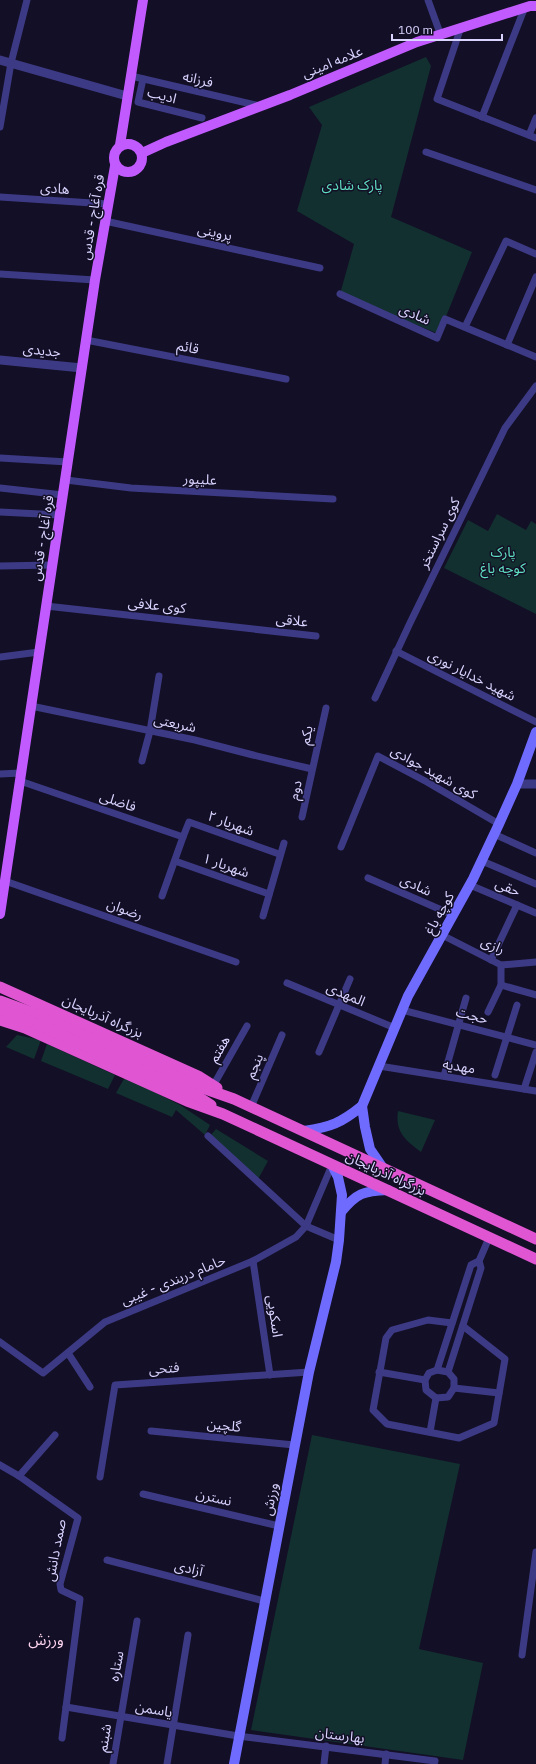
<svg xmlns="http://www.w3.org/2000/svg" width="536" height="1764" font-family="'IBM Plex Sans','Noto Sans Arabic',sans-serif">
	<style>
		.green { fill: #12302f }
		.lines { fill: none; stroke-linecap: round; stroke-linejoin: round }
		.minor { stroke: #3d3a85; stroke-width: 7 }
		.tertiary { stroke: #3d3a85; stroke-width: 9 }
		.secondary { stroke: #6f6bff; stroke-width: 10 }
		.primary { stroke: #c25bff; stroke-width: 10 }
		.trunk { stroke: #e055d1; stroke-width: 11 }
		.trunk-bridge { stroke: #e055d1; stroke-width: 11 }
		.labels { text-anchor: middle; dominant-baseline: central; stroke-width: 3; stroke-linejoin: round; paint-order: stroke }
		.street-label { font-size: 14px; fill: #d9d4ff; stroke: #130f26 }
		.park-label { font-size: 14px; fill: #5fe0c0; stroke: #130f26 }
		.neighbourhood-label { font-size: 15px; fill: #ffd6f0; stroke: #130f26 }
	</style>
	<rect width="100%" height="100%" fill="#130f26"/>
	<g class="green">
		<path d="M 426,57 L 431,66 L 391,217 L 472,252 L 439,334 L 340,294 L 354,244 L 297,211 L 322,125 L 309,107 Z"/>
		<path d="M 497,514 L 526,530 L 531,521 L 536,524 L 536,614 L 444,568 L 468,520 L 488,531 Z"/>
		<path d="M 17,1035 L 41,1040 L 34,1059 L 6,1047 Z"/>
		<path d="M 47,1044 L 115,1075 L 108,1089 L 41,1061 Z"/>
		<path d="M 125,1077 L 180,1105 L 210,1125 L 205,1135 L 176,1110 L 172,1117 L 116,1093 Z"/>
		<path d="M 398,1111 L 435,1120 L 421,1152 C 405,1140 395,1132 398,1111 Z"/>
		<path d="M 216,1129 L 268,1161 L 257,1181 L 209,1137 Z"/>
		<path d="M 312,1435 L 460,1464 L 419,1649 L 483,1663 L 463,1760 L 251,1730 Z"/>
	</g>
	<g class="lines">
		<g class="minor">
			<path d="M 428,0 L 440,33"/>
			<path d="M 461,27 L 437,99 L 536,138"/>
			<path d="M 131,76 L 260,106"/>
			<path d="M 143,79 L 138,102 L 202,118"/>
			<path d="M 482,117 L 525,7"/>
			<path d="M 0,127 L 11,63 L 27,0"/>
			<path d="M 529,135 L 536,118"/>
			<path d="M 426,152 L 536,190"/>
			<path d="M 0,197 L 108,204"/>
			<path d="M 105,221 L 320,268"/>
			<path d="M 0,274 L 95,280"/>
			<path d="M 340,294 L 437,338 L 445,319 L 536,357"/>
			<path d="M 465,327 L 506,241 L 536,254"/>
			<path d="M 86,340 L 286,379"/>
			<path d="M 507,345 L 536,277"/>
			<path d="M 0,458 L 68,462"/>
			<path d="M 66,480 L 131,488 L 333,499"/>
			<path d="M 0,488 L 63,495"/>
			<path d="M 0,512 L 60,515"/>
			<path d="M 0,566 L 52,565"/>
			<path d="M 46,606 L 316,636"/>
			<path d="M 396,651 L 536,722"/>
			<path d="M 0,657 L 39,652"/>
			<path d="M 375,698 L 410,623 L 505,428 L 536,386"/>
			<path d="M 31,706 L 195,740 L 253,755 L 312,769"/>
			<path d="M 142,761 L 150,731 L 159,676"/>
			<path d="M 0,774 L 21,773"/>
			<path d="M 20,781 L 183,837 L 162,896"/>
			<path d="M 302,817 L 326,708"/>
			<path d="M 494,834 L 536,853"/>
			<path d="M 183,837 L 189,822 L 279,854"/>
			<path d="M 341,847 L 378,756 L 427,782 L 499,824"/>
			<path d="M 175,861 L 269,894"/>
			<path d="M 482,861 L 536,884"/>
			<path d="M 368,878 L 453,915"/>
			<path d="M 5,881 L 236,962"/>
			<path d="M 470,885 L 536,913"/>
			<path d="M 263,916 L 284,843"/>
			<path d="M 442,935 L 501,965 L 536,962"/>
			<path d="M 491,960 L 517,905"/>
			<path d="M 287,983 L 395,1028"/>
			<path d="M 501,985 L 536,995"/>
			<path d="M 402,1010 L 536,1045"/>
			<path d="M 488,1012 L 501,985 L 501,965"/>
			<path d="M 319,1052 L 350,979"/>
			<path d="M 379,1066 L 536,1091"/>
			<path d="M 495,1075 L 517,1005"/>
			<path d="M 444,1076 L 466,998"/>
			<path d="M 213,1086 L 247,1026"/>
			<path d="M 524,1089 L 536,1052"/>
			<path d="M 251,1107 L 282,1035"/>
			<path d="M 208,1136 L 306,1226 L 339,1240"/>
			<path d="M 253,1261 L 270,1375"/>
			<path d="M 452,1323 L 428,1320 L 392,1330 L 386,1338 L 373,1410 L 387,1424 L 459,1438 L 494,1423 L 505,1359 L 463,1326"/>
			<path d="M 0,1342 L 43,1373 L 105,1322 L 253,1261 L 296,1237 L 306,1226 L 332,1165"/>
			<path d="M 68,1353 L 90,1387"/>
			<path d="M 437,1370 L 471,1265 L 479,1261"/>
			<path d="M 437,1370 L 448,1372 L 454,1379 L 454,1388 L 448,1397 L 436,1398 L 426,1390 L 425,1380 L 429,1373 Z"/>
			<path d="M 379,1372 L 425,1380"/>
			<path d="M 448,1372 L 481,1268 L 479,1261 L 489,1238"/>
			<path d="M 454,1388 L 499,1393"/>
			<path d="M 151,1431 L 294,1445"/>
			<path d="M 430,1432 L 436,1398"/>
			<path d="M 0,1465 L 19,1476 L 78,1518 L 60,1584 L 61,1590 L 80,1599 L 62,1738"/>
			<path d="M 19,1476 L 55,1435"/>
			<path d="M 100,1477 L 115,1385 L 309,1372"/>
			<path d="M 143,1494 L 279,1526"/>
			<path d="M 107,1560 L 264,1601"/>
			<path d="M 522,1655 L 536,1552"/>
			<path d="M 66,1707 L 238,1736 L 435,1761 L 434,1764"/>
			<path d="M 113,1764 L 137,1621"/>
			<path d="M 167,1764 L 188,1635"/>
			<path d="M 324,1764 L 326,1746"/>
			<path d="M 385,1764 L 386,1754"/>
		</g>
		<g class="tertiary">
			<path d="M 0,60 L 127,96"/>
			<path d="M 0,360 L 82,368"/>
			<path d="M 517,784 L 536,784"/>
		</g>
		<g class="secondary">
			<path d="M 362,1106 L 408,996 L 473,879 L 499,824 L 517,784 L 536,732"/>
			<path d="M 304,1131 C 331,1127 341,1123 362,1106 L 365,1127 L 370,1149 L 383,1168"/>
			<path d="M 341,1212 C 357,1193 363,1191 388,1190"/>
			<path d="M 234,1764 L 309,1372 L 336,1262 L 339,1240 L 342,1195 L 338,1177 L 332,1165"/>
		</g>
		<g class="primary">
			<circle cx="128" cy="158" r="14"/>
			<path d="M 120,145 L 143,0"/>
			<path d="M 142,153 L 166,142 L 290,95 L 417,42 L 530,6 L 536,6"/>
			<path d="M 0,914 L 95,280 L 115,166"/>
		</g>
		<g class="trunk">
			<path d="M 0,987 L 198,1076 L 217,1088"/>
			<path d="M 33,1013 L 197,1086 L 234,1099 L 536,1239"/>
			<path d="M 0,1020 L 25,1028 L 187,1101 L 223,1114 L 536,1259"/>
			<path d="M 30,1021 L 194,1094 L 211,1105"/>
		</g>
		<g class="trunk-bridge">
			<path d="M 0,1001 L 33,1013"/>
			<path d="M 2,1010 L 30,1021"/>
		</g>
	</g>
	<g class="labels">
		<g class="street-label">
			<text transform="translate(332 62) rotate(-22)">علامه امینی</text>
			<text transform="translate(198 79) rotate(13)">فرزانه</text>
			<text transform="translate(162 95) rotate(15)">ادیب</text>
			<text transform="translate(55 188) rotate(4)">هادی</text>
			<text transform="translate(92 217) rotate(-80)">قره آغاج - قدس</text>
			<text transform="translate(215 232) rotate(12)">پروینی</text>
			<text transform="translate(415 314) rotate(23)">شادی</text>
			<text transform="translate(188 347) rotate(11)">قائم</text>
			<text transform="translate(42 350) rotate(6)">جدیدی</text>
			<text transform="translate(200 479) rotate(3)">علیپور</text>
			<text transform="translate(439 533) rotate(-64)">کوی سراستخر</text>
			<text transform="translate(42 538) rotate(-81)">قره آغاج - قدس</text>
			<text transform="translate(157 605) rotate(6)">کوی علافی</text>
			<text transform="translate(292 620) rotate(6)">علاقی</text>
			<text transform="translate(472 675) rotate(27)">شهید خدایار نوری</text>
			<text transform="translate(175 723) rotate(12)">شریعتی</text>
			<text transform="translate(306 735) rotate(-78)">یکم</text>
			<text transform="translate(434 772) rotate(29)">کوی شهید جوادی</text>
			<text transform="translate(295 790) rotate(-78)">دوم</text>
			<text transform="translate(118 801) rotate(19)">فاضلی</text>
			<text transform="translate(231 823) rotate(20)">شهریار ۲</text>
			<text transform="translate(226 865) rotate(19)">شهریار ۱</text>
			<text transform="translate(416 885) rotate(24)">شادی</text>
			<text transform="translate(508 887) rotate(23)">حقی</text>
			<text transform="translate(125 909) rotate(20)">رضوان</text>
			<text transform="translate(439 913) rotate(-61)">کوچه باغ</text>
			<text transform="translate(493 945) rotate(24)">رازی</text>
			<text transform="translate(346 994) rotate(23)">المهدی</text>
			<text transform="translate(472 1015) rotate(15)">حجت</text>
			<text transform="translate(103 1016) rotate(24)">بزرگراه آذربایجان</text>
			<text transform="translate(219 1049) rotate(-60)">هفتم</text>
			<text transform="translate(254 1066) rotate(-67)">پنجم</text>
			<text transform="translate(459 1066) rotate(9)">مهدیه</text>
			<text transform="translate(386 1173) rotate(25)">بزرگراه آذربایجان</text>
			<text transform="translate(173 1280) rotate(-22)">حامام دربندی - غیبی</text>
			<text transform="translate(275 1316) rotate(82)">اسکویی</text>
			<text transform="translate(164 1368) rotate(-4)">فتحی</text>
			<text transform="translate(224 1425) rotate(6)">گلچین</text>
			<text transform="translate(214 1497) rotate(13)">نسترن</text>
			<text transform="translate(270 1499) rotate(-79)">ورزش</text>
			<text transform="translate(55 1550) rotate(-79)">صمد دانش</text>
			<text transform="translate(189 1568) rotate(14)">آزادی</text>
			<text transform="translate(116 1666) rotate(-80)">ستاره</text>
			<text transform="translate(154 1709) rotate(10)">یاسمن</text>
			<text transform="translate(340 1735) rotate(7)">بهارستان</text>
			<text transform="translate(104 1738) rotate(-81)">شبنم</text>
		</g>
		<g class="park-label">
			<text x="352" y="185">پارک شادی</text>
			<text x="503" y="552">پارک<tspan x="503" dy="16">کوچه باغ</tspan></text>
		</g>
		<g class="neighbourhood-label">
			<text x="46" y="1639">ورزش</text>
		</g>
	</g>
	<path d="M392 34v6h110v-6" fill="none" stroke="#d9d4ff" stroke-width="2"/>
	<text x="398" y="34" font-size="12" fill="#d9d4ff" stroke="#130f26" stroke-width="3" paint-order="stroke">100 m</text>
</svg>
